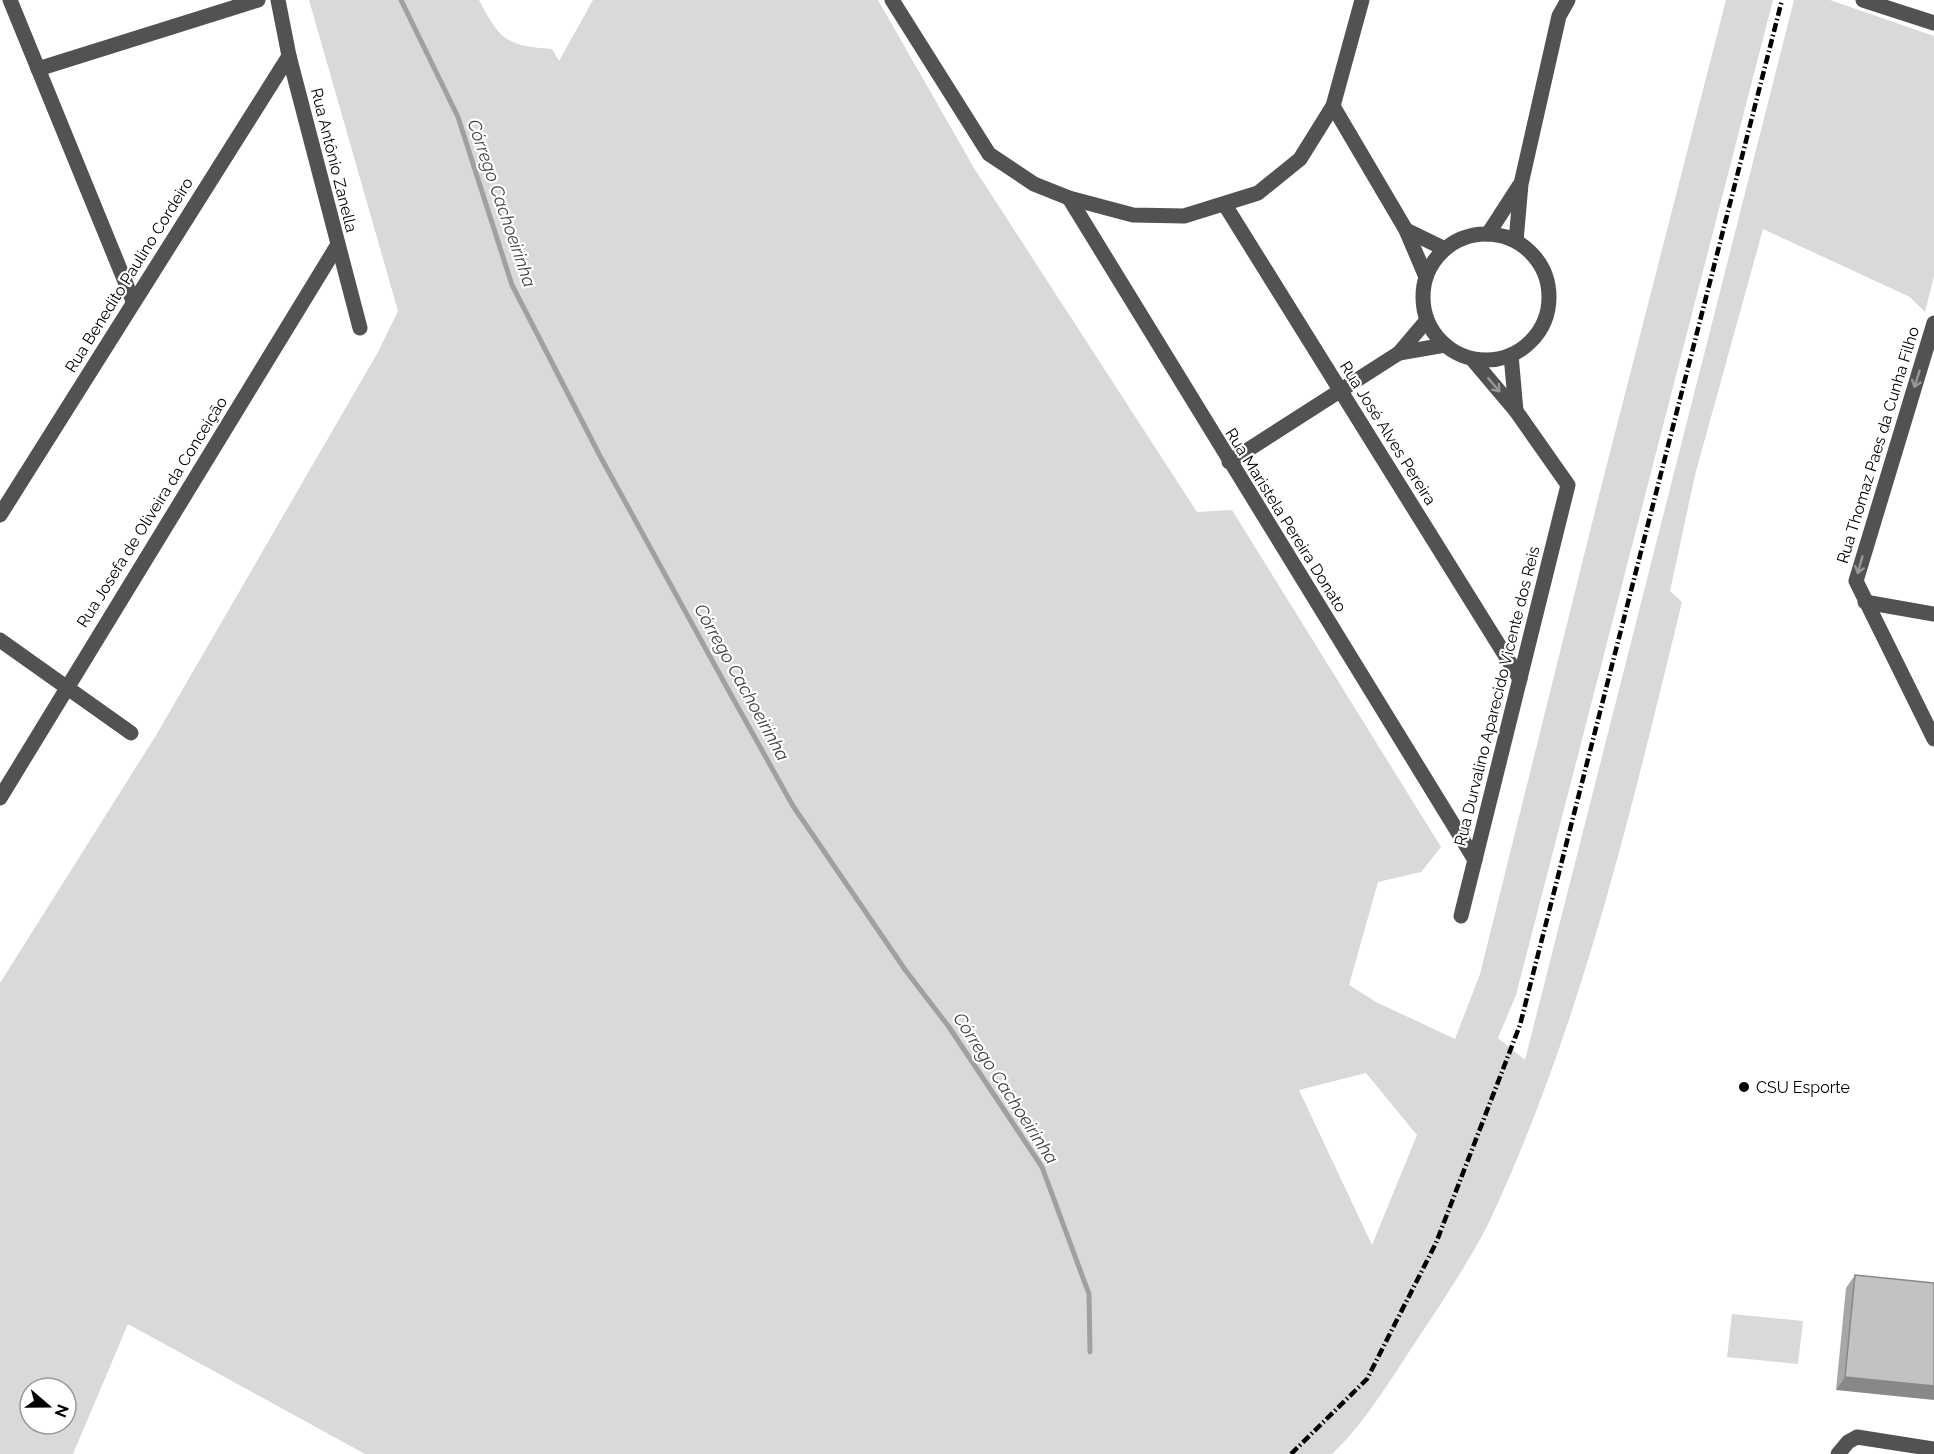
<svg xmlns="http://www.w3.org/2000/svg" width="1934" height="1454" font-family="Raleway,sans-serif">
	<style>
		.green { fill: #d9d9d9; fill-rule: evenodd }
		.lines { fill: none; stroke-linecap: round; stroke-linejoin: round }
		.stream { stroke: #a0a0a0; stroke-width: 5 }
		.minor { stroke: #525252; stroke-width: 15 }
		.rail { stroke: #000; stroke-width: 4.5; stroke-dasharray: 9 3 1.5 3; stroke-linecap: butt }
		.wall { fill: #a7a7a7 }
		.shaded-wall { fill: #888 }
		.building { fill: #c2c2c2; stroke: #888; stroke-width: 1.5 }
		.oneway { stroke: #979797 }
		.poi-dot { fill: #000; stroke: #fff; stroke-width: 2 }
		.labels { text-anchor: middle; dominant-baseline: central; stroke-width: 4.5; stroke-linejoin: round; paint-order: stroke }
		.street-label { font-size: 16px; fill: #000; stroke: #fff }
		.poi-label { font-size: 16px; fill: #000; stroke: #fff; text-anchor: start }
		.water-label { font-size: 18px; font-style: italic; fill: #414141; stroke: #fff }
	</style>
	<rect width="100%" height="100%" fill="#fff"/>
	<g class="green">
		<path d="M 309,0 L 479,0 C 500,40 506,46 552,49 L 559,61 L 593,0 L 878,0 L 974,168 L 1197,512 L 1232,510 L 1441,847 L 1421,872 L 1378,882 L 1349,985 L 1376,1002 L 1455,1039 L 1480,974 L 1596,507 L 1726,0 L 1773,0 L 1516,995 L 1498,1038 L 1525,1060 L 1794,0 L 1830,0 L 1934,36 L 1934,276 L 1925,312 L 1910,297 L 1763,229 L 1695,475 L 1670,591 L 1682,602 C 1631,811 1582,1022 1491,1218 C 1472,1258 1438,1308 1413,1346 C 1388,1383 1365,1423 1332,1454 L 365,1454 L 128,1324 L 73,1454 L 0,1454 L 0,983 L 155,737 L 378,352 L 398,311 ZM 1366,1073 L 1417,1135 L 1372,1245 L 1299,1090 ZM 30,1388 L 66,1388 L 66,1424 L 30,1424 Z"/>
		<path d="M 1732,1314 L 1803,1321 L 1798,1364 L 1727,1357 Z"/>
	</g>
	<g class="lines">
		<path class="stream" d="M 401,0 L 458,117 L 512,285 L 600,456 L 730,693 L 793,806 L 906,971 L 949,1027 L 1042,1167 L 1089,1294 L 1090,1352"/>
		<g class="minor">
			<path d="M 10,0 L 133,301"/>
			<path d="M 278,0 L 289,56 L 360,328"/>
			<path d="M 892,0 L 989,154 L 1034,184 L 1069,198 L 1133,215 L 1184,216 L 1258,193 L 1300,159 L 1333,106"/>
			<path d="M 1362,0 L 1333,106 L 1406,230 L 1426,277"/>
			<path d="M 1863,0 L 1934,23"/>
			<path d="M 38,69 L 258,0"/>
			<path d="M 1069,198 L 1475,860"/>
			<path d="M 1225,205 L 1520,679"/>
			<path d="M 1406,230 L 1445,249"/>
			<path d="M 1488,234 L 1519,186"/>
			<circle cx="1486" cy="297" r="63"/>
			<path d="M 1516,241 L 1521,184 L 1559,16 L 1568,0"/>
			<path d="M 1934,323 L 1856,581 L 1934,739"/>
			<path d="M 1399,353 L 1445,345"/>
			<path d="M 1511,355 L 1516,411"/>
			<path d="M 1229,462 L 1399,353 L 1427,320"/>
			<path d="M 0,515 L 289,56"/>
			<path d="M 1865,602 L 1934,614"/>
			<path d="M 0,640 L 131,733"/>
			<path d="M 0,798 L 337,246"/>
			<path d="M 1461,916 L 1568,485 L 1516,411 L 1472,359"/>
			<path d="M 1838,1454 L 1848,1442 L 1857,1437 L 1934,1449"/>
		</g>
		<path class="rail" d="M 1291,1454 L 1367,1379 L 1436,1243 L 1520,1025 L 1782,0"/>
	</g>
	<path class="wall" d="M 1855,1275 L 1934,1283 L 1836,1390 L 1846,1288 Z"/>
	<path class="shaded-wall" d="M 1845,1377 L 1934,1386 L 1934,1400 L 1836,1390 Z"/>
	<path class="building" d="M 1855,1275 L 1934,1283 L 1934,1386 L 1845,1377 Z"/>
	<defs><path id="oneway-shaft" d="M-6 0H5M1.5-3L5.5 0L1.5 3" fill="none" stroke-width="1.6" stroke-linecap="round" stroke-linejoin="round" transform="scale(1.5)"/></defs>
	<g class="oneway">
		<use href="#oneway-shaft" transform="translate(1917 379) rotate(107)"/>
		<use href="#oneway-shaft" transform="translate(1494 385) rotate(50)"/>
		<use href="#oneway-shaft" transform="translate(1860 565) rotate(106)"/>
	</g>
	<circle class="poi-dot" cx="1744" cy="1087" r="6"/>
	<g class="labels">
		<g class="street-label">
			<text transform="translate(334 160) rotate(76)">Rua Antônio Zanella</text>
			<text transform="translate(129 275) rotate(-58)">Rua Benedito Paulino Cordeiro</text>
			<text transform="translate(1388 433) rotate(58)">Rua José Alves Pereira</text>
			<text transform="translate(1878 445) rotate(-73)">Rua Thomaz Paes da Cunha Filho</text>
			<text transform="translate(152 512) rotate(-58)">Rua Josefa de Oliveira da Conceição</text>
			<text transform="translate(1286 520) rotate(58)">Rua Maristela Pereira Donato</text>
			<text transform="translate(1497 696) rotate(-76)">Rua Durvalino Aparecido Vicente dos Reis</text>
		</g>
		<g class="poi-label">
			<text x="1756" y="1087">CSU Esporte</text>
		</g>
		<g class="water-label">
			<text transform="translate(502 203) rotate(71)">Córrego Cachoeirinha</text>
			<text transform="translate(742 682) rotate(61)">Córrego Cachoeirinha</text>
			<text transform="translate(1006 1088) rotate(57)">Córrego Cachoeirinha</text>
		</g>
	</g>
	<g transform="translate(48 1406) rotate(110)"><circle r="28" fill="#ffffff" stroke="#999999" stroke-width="1.5"/>
	<path d="M0-4.5L10 22L0 15L-10 22Z" fill="#000000"/>
	<text y="-9" font-size="16" font-weight="bold" text-anchor="middle" fill="#000000">N</text>
	</g>
</svg>
